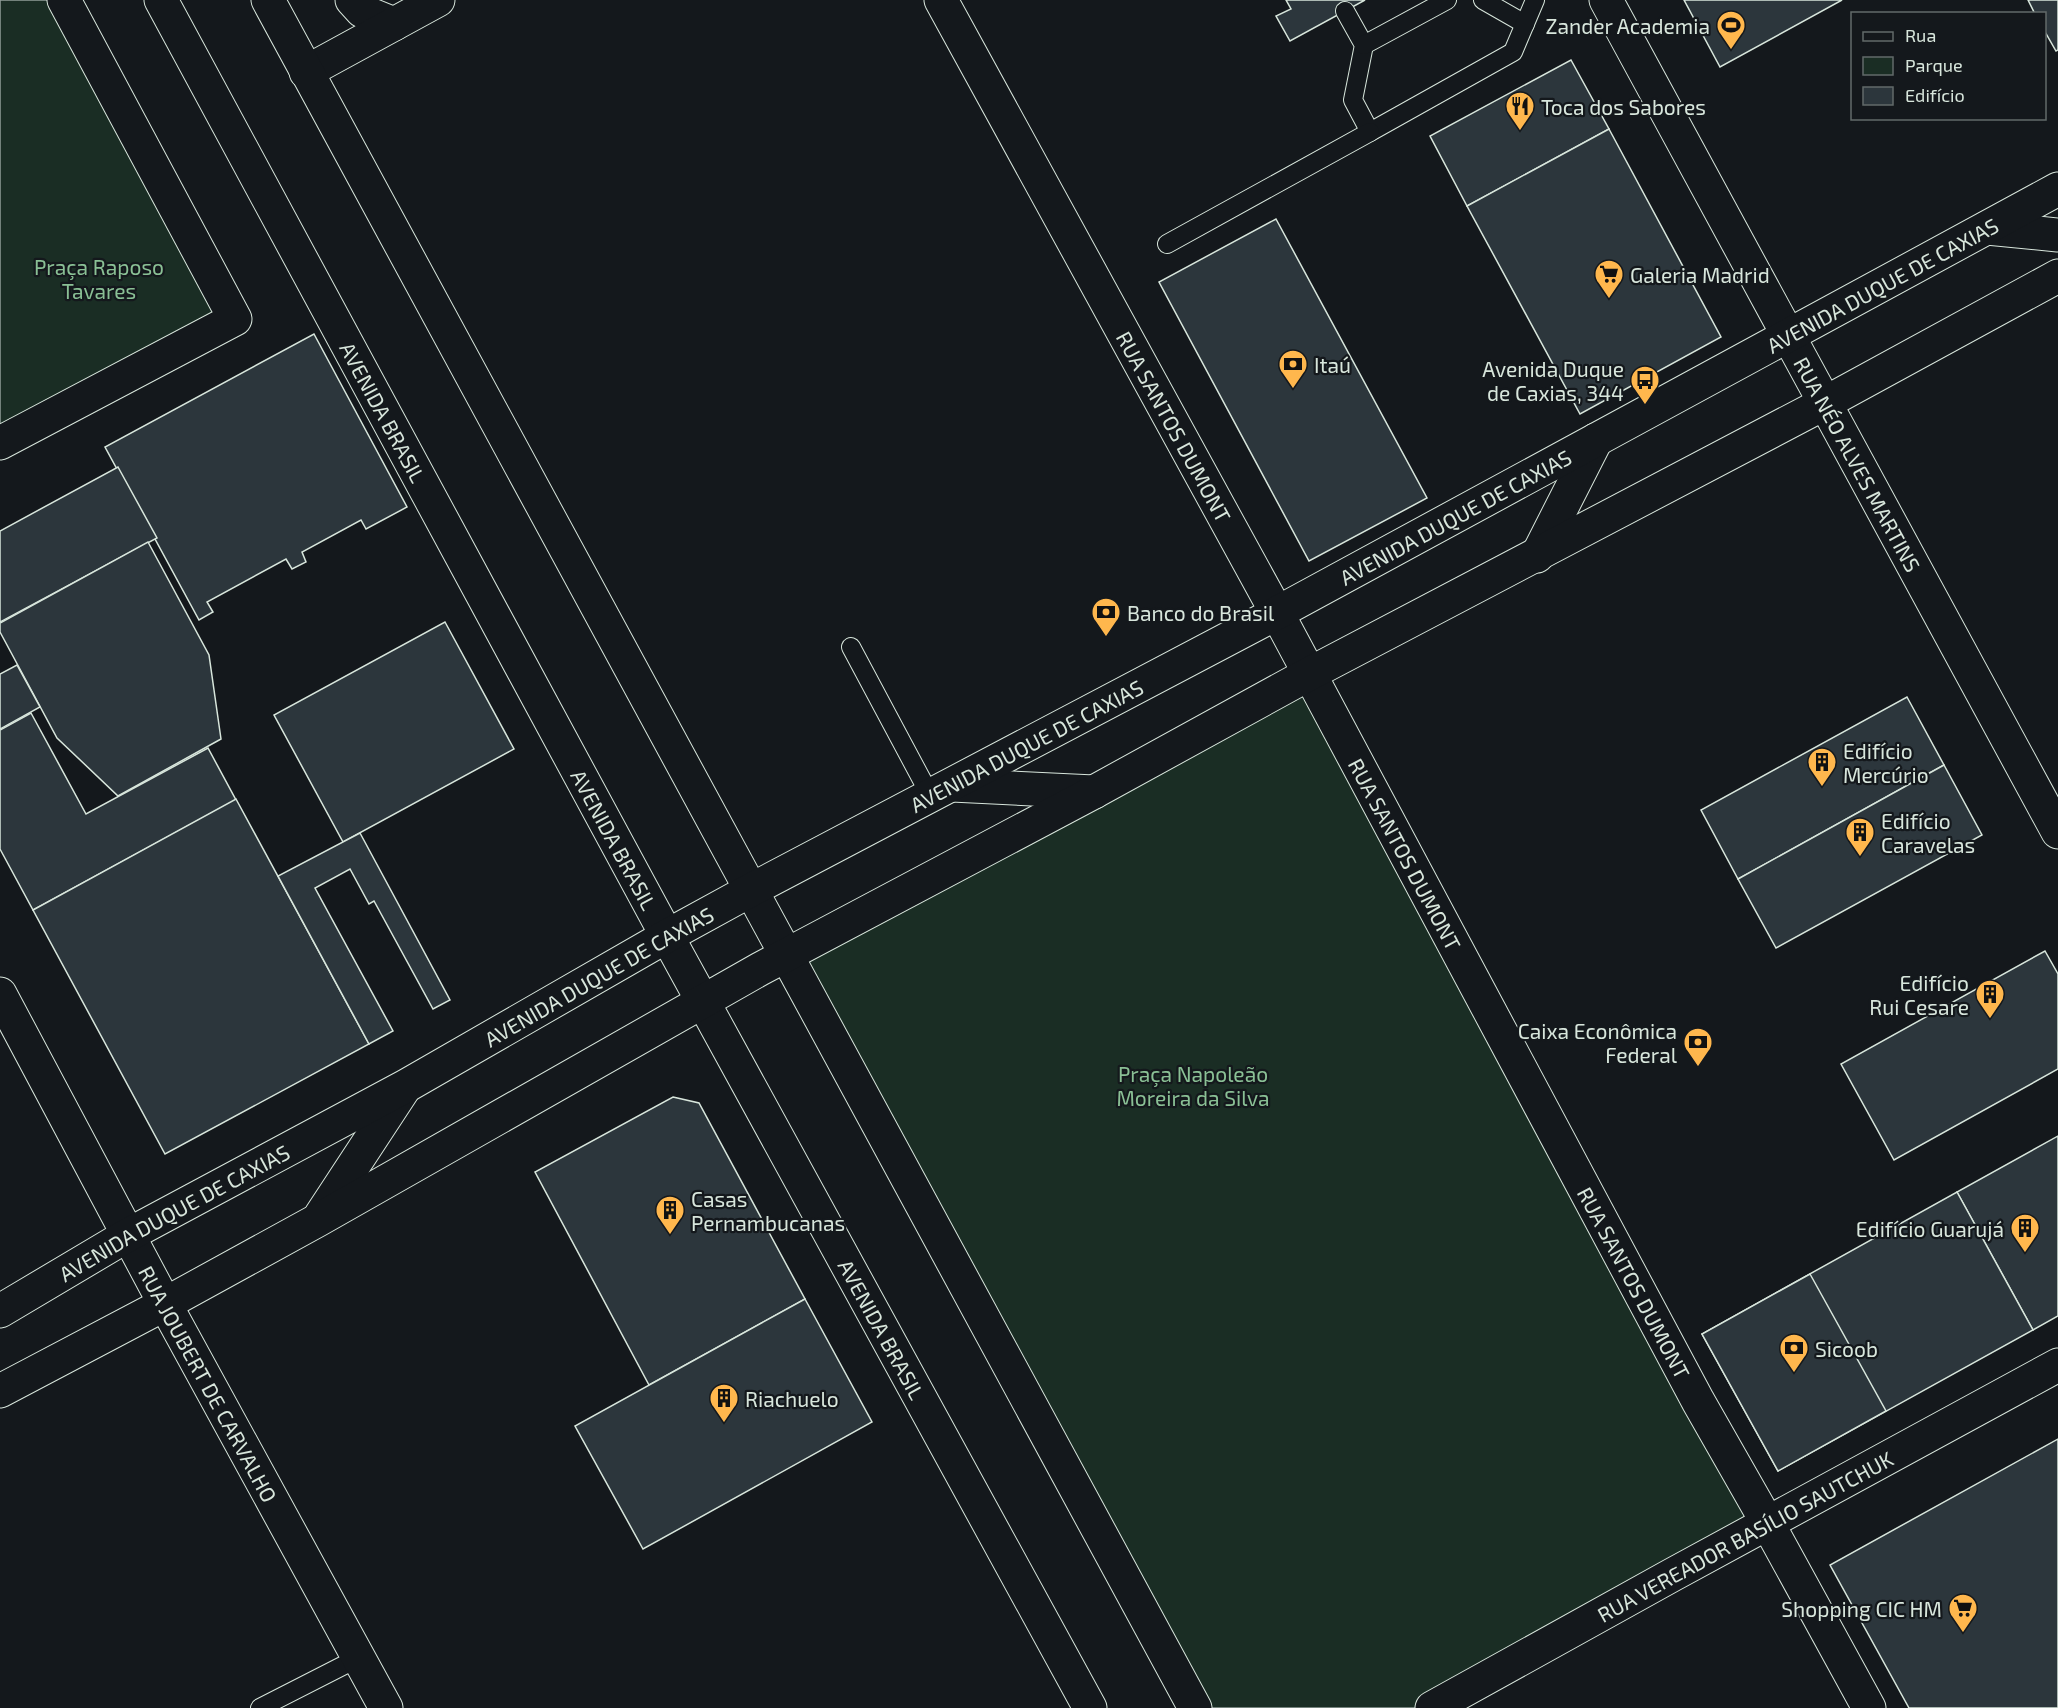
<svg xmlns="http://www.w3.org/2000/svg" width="2058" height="1708" font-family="'Exo 2',sans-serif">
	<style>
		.green { fill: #1a2d24; stroke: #939e99; stroke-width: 1.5 }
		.building { fill: #2c363c; stroke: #d8e6dc; stroke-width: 1.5 }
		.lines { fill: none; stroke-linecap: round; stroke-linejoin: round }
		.service-casing { stroke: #d8e6dc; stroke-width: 20 }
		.minor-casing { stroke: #d8e6dc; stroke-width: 35 }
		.tertiary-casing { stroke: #d8e6dc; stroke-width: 35 }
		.secondary-casing { stroke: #d8e6dc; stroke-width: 35 }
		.service { stroke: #14181c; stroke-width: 18 }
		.minor { stroke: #14181c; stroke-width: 33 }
		.tertiary { stroke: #14181c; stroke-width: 33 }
		.secondary { stroke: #14181c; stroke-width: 33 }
		.labels { text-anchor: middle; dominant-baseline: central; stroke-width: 4.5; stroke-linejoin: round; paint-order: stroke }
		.poi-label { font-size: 21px; fill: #d8e6dc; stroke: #14181c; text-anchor: start }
		.park-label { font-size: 21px; fill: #8ac095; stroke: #14181c }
		.street-label { font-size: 21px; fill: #d8e6dc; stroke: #14181c }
	</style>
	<rect width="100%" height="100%" fill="#14181c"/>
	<g class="green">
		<path d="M 0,0 L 64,0 L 235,319 L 0,443 Z"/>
		<path d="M 1309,674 L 1767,1522 L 1432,1708 L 1195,1708 L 786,956 Z"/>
	</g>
	<g class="building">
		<path d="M 1286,0 L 1365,0 L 1290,41 L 1276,16 L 1291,9 Z"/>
		<path d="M 1684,0 L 1842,0 L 1720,67 Z"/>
		<path d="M 2028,0 L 2058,0 L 2058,50 L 2056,51 L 2044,30 L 2044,14 L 2035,14 Z"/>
		<path d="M 1571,60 L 1609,129 L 1467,206 L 1430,136 Z"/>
		<path d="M 1609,129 L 1721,337 L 1580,414 L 1467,206 Z"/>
		<path d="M 1276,219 L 1427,498 L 1309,561 L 1159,282 Z"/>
		<path d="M 314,334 L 407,507 L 366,529 L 361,520 L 302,552 L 306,562 L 292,569 L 286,559 L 207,602 L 213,612 L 199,620 L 105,447 Z"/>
		<path d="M 118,467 L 157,538 L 0,622 L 0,531 Z"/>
		<path d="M 148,542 L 209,655 L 221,739 L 118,796 L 57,738 L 0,632 L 0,623 Z"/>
		<path d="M 445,622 L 514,749 L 343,842 L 274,715 Z"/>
		<path d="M 17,665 L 40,707 L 0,729 L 0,674 Z"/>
		<path d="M 1907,697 L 1944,765 L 1738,879 L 1701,810 Z"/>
		<path d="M 31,713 L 86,814 L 208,748 L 236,800 L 33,910 L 0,849 L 0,730 Z"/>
		<path d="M 1944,765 L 1982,835 L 1776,948 L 1738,879 Z"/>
		<path d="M 236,799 L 369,1044 L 165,1154 L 33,910 Z"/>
		<path d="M 360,833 L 450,1000 L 433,1009 L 374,901 L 369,904 L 350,869 L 315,888 L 393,1031 L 369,1044 L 278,876 Z"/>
		<path d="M 2045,951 L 2058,974 L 2058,1069 L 1894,1160 L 1841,1064 Z"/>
		<path d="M 673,1097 L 699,1103 L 805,1299 L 649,1385 L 535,1172 Z"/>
		<path d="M 2058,1136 L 2058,1316 L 2033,1330 L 1957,1192 Z"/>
		<path d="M 1957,1192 L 2033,1330 L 1778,1471 L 1702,1334 Z"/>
		<path d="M 1810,1274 L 1886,1411 L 1778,1471 L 1702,1334 Z"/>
		<path d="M 805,1299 L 872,1422 L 643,1549 L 575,1426 Z"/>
		<path d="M 2058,1439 L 2058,1708 L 1909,1708 L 1830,1565 Z"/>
	</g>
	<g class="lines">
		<g class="service-casing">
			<g id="service">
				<path d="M 1483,0 L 1525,24"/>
				<path d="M 1345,11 L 1364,45 L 1353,100 L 1370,132 L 1513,52 L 1535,0"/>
				<path d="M 1364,45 L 1447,0"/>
				<path d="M 1167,244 L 1370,132"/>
				<path d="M 851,647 L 930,795"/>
				<path d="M 260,1708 L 358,1658"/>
			</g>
		</g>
		<g class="minor-casing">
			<g id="minor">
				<path d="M 0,443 L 235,319 L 64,0"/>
				<path id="s1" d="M 1432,1708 L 1672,1575 L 2058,1365"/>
			</g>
		</g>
		<g class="tertiary-casing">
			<g id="tertiary">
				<path d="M 352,0 L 362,11 L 394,24"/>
				<path id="s2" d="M 941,0 L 1277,613 L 1698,1401 L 1767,1522 L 1869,1708"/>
				<path id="s3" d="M 1606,0 L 2058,832"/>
				<path d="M 306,72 L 438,0"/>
				<path id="s4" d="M 0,994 L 165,1304 L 386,1708"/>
			</g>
		</g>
		<g class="secondary-casing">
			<g id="secondary">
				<path id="s5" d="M 161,0 L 667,936 L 1090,1708"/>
				<path d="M 268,0 L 1195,1708"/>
				<path d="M 1987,228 L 2058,235"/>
				<path d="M 1537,556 L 1596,440"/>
				<path d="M 952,785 L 1094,792"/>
				<path d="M 321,1215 L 403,1090"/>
				<path id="s6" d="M 0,1311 L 128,1235 L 406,1086 L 667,936 L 751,890 L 1277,613 L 2058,189"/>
				<path d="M 0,1391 L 165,1304 L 318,1220 L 760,969 L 1094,792 L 1309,674 L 1825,403 L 2058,276"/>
			</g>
		</g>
		<use href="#service" class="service"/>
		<use href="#minor" class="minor"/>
		<use href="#tertiary" class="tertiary"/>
		<use href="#secondary" class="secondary"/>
	</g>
	<defs>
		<g id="stadium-pin" transform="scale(1.5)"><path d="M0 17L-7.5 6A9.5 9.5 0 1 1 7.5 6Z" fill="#ffb74d" stroke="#14181c"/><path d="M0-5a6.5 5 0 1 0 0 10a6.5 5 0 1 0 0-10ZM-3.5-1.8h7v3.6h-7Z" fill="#111"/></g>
		<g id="restaurant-pin" transform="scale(1.5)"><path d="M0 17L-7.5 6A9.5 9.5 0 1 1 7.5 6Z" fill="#ffb74d" stroke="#14181c"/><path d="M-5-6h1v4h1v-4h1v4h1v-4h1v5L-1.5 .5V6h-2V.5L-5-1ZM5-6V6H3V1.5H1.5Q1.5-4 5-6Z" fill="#111"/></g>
		<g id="supermarket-pin" transform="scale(1.5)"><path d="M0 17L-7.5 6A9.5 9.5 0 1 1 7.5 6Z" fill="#ffb74d" stroke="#14181c"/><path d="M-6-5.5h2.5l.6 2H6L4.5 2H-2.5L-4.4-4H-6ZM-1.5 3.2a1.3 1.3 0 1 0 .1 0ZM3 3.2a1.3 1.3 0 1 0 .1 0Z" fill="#111"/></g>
		<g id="bank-pin" transform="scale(1.5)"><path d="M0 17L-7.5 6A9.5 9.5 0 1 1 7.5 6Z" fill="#ffb74d" stroke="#14181c"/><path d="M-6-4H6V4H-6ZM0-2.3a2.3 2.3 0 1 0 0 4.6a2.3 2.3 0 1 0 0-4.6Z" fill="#111"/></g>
		<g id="bus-pin" transform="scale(1.5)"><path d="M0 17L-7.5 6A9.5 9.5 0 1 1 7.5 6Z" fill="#ffb74d" stroke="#14181c"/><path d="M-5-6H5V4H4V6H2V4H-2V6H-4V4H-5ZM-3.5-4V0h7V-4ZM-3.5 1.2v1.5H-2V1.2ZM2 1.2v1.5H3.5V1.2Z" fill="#111"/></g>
		<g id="building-pin" transform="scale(1.5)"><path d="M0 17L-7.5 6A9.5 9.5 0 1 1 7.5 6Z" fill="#ffb74d" stroke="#14181c"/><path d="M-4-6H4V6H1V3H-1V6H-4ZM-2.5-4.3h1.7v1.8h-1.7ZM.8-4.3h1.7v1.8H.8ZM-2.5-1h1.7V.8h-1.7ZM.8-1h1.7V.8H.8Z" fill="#111"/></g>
	</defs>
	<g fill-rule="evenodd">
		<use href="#stadium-pin" x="1731" y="25"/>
		<use href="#restaurant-pin" x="1520" y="106"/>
		<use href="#supermarket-pin" x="1609" y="274"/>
		<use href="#bank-pin" x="1293" y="364"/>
		<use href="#bus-pin" x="1645" y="380"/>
		<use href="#bank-pin" x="1106" y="612"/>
		<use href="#building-pin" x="1822" y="762"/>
		<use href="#building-pin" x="1860" y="832"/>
		<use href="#building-pin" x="1990" y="994"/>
		<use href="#bank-pin" x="1698" y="1042"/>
		<use href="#building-pin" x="670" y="1210"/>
		<use href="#building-pin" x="2025" y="1228"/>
		<use href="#bank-pin" x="1794" y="1348"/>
		<use href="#building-pin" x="724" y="1398"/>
		<use href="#supermarket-pin" x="1963" y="1608"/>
	</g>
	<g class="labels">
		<g class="poi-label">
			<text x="1710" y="25" text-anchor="end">Zander Academia</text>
			<text x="1541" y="106">Toca dos Sabores</text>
			<text x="1630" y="274">Galeria Madrid</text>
			<text x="1314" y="364">Itaú</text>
			<text x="1624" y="368" text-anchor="end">Avenida Duque<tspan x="1624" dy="24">de Caxias, 344</tspan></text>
			<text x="1127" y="612">Banco do Brasil</text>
			<text x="1843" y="750">Edifício<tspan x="1843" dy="24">Mercúrio</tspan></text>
			<text x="1881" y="820">Edifício<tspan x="1881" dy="24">Caravelas</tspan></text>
			<text x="1969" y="982" text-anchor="end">Edifício<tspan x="1969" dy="24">Rui Cesare</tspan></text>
			<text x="1677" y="1030" text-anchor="end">Caixa Econômica<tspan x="1677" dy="24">Federal</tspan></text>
			<text x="691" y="1198">Casas<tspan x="691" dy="24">Pernambucanas</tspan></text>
			<text x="2004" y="1228" text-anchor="end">Edifício Guarujá</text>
			<text x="1815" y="1348">Sicoob</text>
			<text x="745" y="1398">Riachuelo</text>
			<text x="1942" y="1608" text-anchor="end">Shopping CIC HM</text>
		</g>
		<g class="park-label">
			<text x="99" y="266">Praça Raposo<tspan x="99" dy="24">Tavares</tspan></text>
			<text x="1193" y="1073">Praça Napoleão<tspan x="1193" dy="24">Moreira da Silva</tspan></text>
		</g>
		<g class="street-label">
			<text stroke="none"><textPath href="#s6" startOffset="2144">AVENIDA DUQUE DE CAXIAS</textPath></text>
			<text stroke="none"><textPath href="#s5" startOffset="468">AVENIDA BRASIL</textPath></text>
			<text stroke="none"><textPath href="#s2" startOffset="486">RUA SANTOS DUMONT</textPath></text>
			<text stroke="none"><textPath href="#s3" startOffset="528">RUA NÉO ALVES MARTINS</textPath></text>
			<text stroke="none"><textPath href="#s6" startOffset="1658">AVENIDA DUQUE DE CAXIAS</textPath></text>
			<text stroke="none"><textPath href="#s6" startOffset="1172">AVENIDA DUQUE DE CAXIAS</textPath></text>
			<text stroke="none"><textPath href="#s5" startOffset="954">AVENIDA BRASIL</textPath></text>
			<text stroke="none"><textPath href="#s2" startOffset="972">RUA SANTOS DUMONT</textPath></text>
			<text stroke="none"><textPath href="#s6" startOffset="686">AVENIDA DUQUE DE CAXIAS</textPath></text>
			<text stroke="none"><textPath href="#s6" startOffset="200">AVENIDA DUQUE DE CAXIAS</textPath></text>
			<text stroke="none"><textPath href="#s2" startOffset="1458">RUA SANTOS DUMONT</textPath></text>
			<text stroke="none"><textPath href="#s5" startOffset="1512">AVENIDA BRASIL</textPath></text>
			<text stroke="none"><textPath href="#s4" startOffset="442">RUA JOUBERT DE CARVALHO</textPath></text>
			<text stroke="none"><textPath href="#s1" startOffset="357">RUA VEREADOR BASÍLIO SAUTCHUK</textPath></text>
		</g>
	</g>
	<rect x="1851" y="12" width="195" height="108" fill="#14181c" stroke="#626a69" stroke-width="1.5"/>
	<rect x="1863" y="32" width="30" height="9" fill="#14181c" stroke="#626a69" stroke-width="1.5"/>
	<text x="1905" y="42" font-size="18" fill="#d8e6dc">Rua</text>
	<rect x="1863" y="57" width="30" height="18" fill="#1a2d24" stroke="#626a69" stroke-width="1.5"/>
	<text x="1905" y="72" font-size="18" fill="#d8e6dc">Parque</text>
	<rect x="1863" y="87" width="30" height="18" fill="#2c363c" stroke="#626a69" stroke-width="1.5"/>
	<text x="1905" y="102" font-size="18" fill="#d8e6dc">Edifício</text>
</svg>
